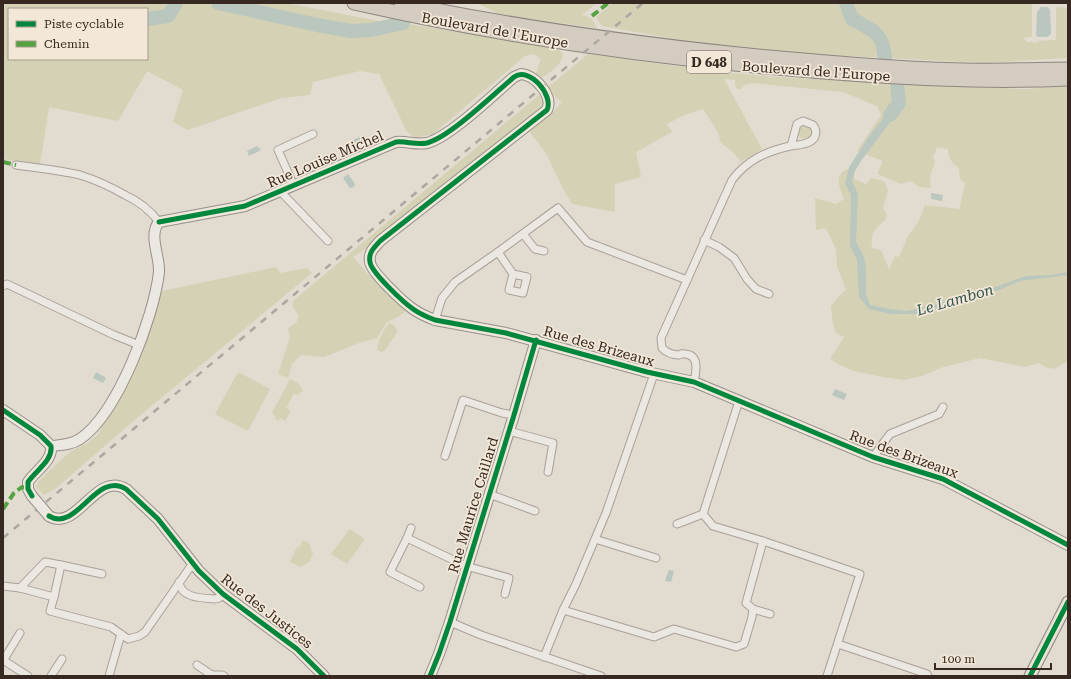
<svg xmlns="http://www.w3.org/2000/svg" width="1071" height="679" font-family="'Roboto Serif',serif">
	<style>
		.green { fill: #d4d1b4; fill-rule: evenodd }
		.water { fill: #bac7be }
		.lines { fill: none; stroke-linecap: round; stroke-linejoin: round }
		.river { stroke: #bac7be; stroke-width: 14 }
		.street-casing { stroke: #a8a198; stroke-width: 9 }
		.secondary-casing { stroke: #989088; stroke-width: 12 }
		.primary-casing { stroke: #8d867f; stroke-width: 13 }
		.highway-casing { stroke: #8d867f; stroke-width: 15 }
		.street { stroke: #ebe7e1; stroke-width: 7 }
		.secondary { stroke: #ebe7e1; stroke-width: 10 }
		.primary { stroke: #e3dcd3; stroke-width: 11 }
		.highway { stroke: #d5ccc1; stroke-width: 13 }
		.rail { stroke: #aca6a1; stroke-width: 2.5; stroke-dasharray: 7 7; stroke-linecap: butt }
		.secondary-bridge-casing { stroke: #989088; stroke-width: 12; stroke-linecap: butt }
		.secondary-bridge { stroke: #ebe7e1; stroke-width: 10 }
		.quiet { stroke: #53a341; stroke-width: 4; stroke-dasharray: 8 4; stroke-linecap: butt }
		.cycleway-casing { stroke: #f3e7d7; stroke-width: 8 }
		.cycleway { stroke: #00873e; stroke-width: 5 }
		.labels { text-anchor: middle; dominant-baseline: central; stroke-width: 3.5; stroke-linejoin: round; paint-order: stroke }
		.shield { fill: #f3e7d7; stroke: #6f6258; stroke-width: 1 }
		.shield-label { font-size: 13px; font-weight: bold; fill: #372921 }
		.street-label { font-size: 14px; fill: #372921; stroke: #f3e7d7 }
		.water-label { font-size: 15px; font-style: italic; fill: #32554f; stroke: #f3e7d7 }
	</style>
	<rect width="100%" height="100%" fill="#e2dbd0"/>
	<g class="green">
		<path d="M 3,3 L 286,3 L 399,25 L 408,24 L 543,46 L 559,50 L 563,54 C 562,66 548,74 539,79 L 536,73 L 541,59 L 534,54 L 525,56 L 433,134 L 415,138 L 406,130 L 379,74 L 360,71 L 313,82 L 310,95 L 281,98 L 188,130 L 173,122 L 183,90 L 147,71 L 118,121 L 49,107 L 40,165 L 3,159 ZM 9,9 L 147,9 L 147,59 L 9,59 Z"/>
		<path d="M 477,3 L 596,3 L 582,15 L 591,18 L 597,28 L 501,15 Z"/>
		<path d="M 613,3 L 1025,3 L 1032,4 L 1032,36 L 1031,37 L 1023,38 L 1027,42 L 1039,43 L 1035,41 L 1056,40 L 1056,7 L 1068,8 L 1068,58 L 984,63 L 810,54 L 748,48 L 676,39 L 602,26 L 596,17 Z"/>
		<path d="M 588,54 L 723,72 L 775,77 L 970,87 L 1026,89 L 1068,86 L 1068,361 L 1054,369 L 1045,367 L 1039,363 L 1025,367 L 980,358 L 943,367 L 922,376 L 904,380 L 883,377 L 854,371 L 840,365 L 830,359 L 844,337 L 836,333 L 833,324 L 831,306 L 839,296 L 846,290 L 837,266 L 836,249 L 826,228 L 816,230 L 815,198 L 836,204 L 844,199 C 839,188 834,174 848,169 L 854,171 L 854,179 L 866,184 L 871,178 L 884,181 L 888,190 L 883,208 L 887,214 L 886,219 C 875,230 870,231 872,248 L 881,250 L 889,269 L 895,256 L 899,257 L 908,236 L 919,221 L 925,205 L 960,209 C 960,200 964,193 965,183 L 960,179 L 959,168 C 951,163 949,158 948,149 L 937,147 L 933,157 L 935,162 L 930,176 L 931,188 L 920,187 L 910,181 L 901,184 L 877,174 L 883,161 L 857,151 L 881,115 L 877,106 L 843,92 L 752,83 L 745,85 L 741,89 L 737,89 L 735,85 L 735,80 L 724,79 L 762,149 L 741,162 L 733,152 L 720,142 L 719,134 L 703,109 L 682,116 L 667,124 L 672,132 L 636,152 L 641,177 L 615,184 L 615,212 L 572,204 L 562,187 L 546,153 L 529,131 L 554,111 L 562,102 L 546,89 Z"/>
		<path d="M 539,95 L 544,103 L 542,111 L 394,225 L 365,249 L 353,257 L 366,272 L 407,310 L 398,317 L 387,322 L 377,338 L 359,343 L 324,357 L 301,355 L 292,364 L 288,378 L 278,374 L 290,337 L 288,328 L 296,323 L 299,316 L 293,307 L 293,301 Z"/>
		<circle cx="805" cy="132" r="7"/>
		<path d="M 276,267 L 280,273 L 307,268 L 312,273 L 131,423 L 55,489 L 44,495 L 36,487 L 38,482 L 63,458 L 73,450 L 88,443 L 98,434 L 122,392 L 151,325 L 162,291 Z"/>
		<path d="M 390,323 L 394,325 L 398,331 L 386,349 L 382,352 L 377,350 C 378,341 383,329 390,323 Z"/>
		<path d="M 238,372 L 270,389 L 248,431 L 215,414 Z"/>
		<path d="M 290,379 L 298,383 L 303,391 L 297,395 L 294,393 L 286,408 L 291,411 L 285,421 L 280,418 L 278,421 L 275,419 L 276,416 L 272,413 Z"/>
		<path d="M 350,529 L 365,539 L 347,564 L 331,554 Z"/>
		<path d="M 303,540 L 310,544 L 310,547 L 313,554 L 309,562 L 301,567 L 290,562 L 297,547 L 299,548 Z"/>
	</g>
	<g class="water">
		<path d="M 845,3 L 847,3 C 851,23 868,25 881,38 C 876,37 874,33 870,30 C 856,20 850,23 845,3 Z"/>
		<path d="M 1041,7 L 1048,7 L 1050,10 L 1051,31 L 1051,34 L 1047,37 L 1038,37 L 1036,35 L 1037,12 Z"/>
		<path d="M 168,14 L 169,16 L 147,21 L 147,17 Z"/>
		<path d="M 898,99 L 904,100 L 896,114 L 861,161 L 855,171 L 852,181 L 858,194 L 856,241 L 864,257 L 866,269 L 866,294 L 870,305 L 890,309 L 907,311 L 938,304 L 961,294 L 993,288 L 1025,276 L 1051,275 L 1068,272 L 1068,275 L 1020,281 L 997,291 L 977,295 L 963,296 L 941,308 L 919,314 L 891,314 L 869,309 L 859,297 L 857,260 L 850,246 L 851,195 L 845,184 L 849,167 L 868,138 Z"/>
		<path d="M 364,135 L 367,137 L 366,141 L 355,146 L 353,140 Z"/>
		<path d="M 257,146 L 261,150 L 249,156 L 247,151 Z"/>
		<path d="M 348,174 L 355,184 L 354,187 L 350,188 L 343,178 Z"/>
		<path d="M 931,193 L 943,195 L 942,201 L 931,199 Z"/>
		<path d="M 96,372 L 106,378 L 103,383 L 93,378 Z"/>
		<path d="M 835,389 L 847,394 L 844,400 L 832,395 Z"/>
		<path d="M 669,570 L 674,571 L 671,582 L 665,581 Z"/>
	</g>
	<g class="lines">
		<g class="river">
			<path d="M 218,3 L 317,25 L 351,31 L 371,30 L 403,23"/>
			<path d="M 846,3 L 852,19 C 874,31 884,33 885,61"/>
			<path d="M 147,19 L 168,16 L 176,3"/>
			<path d="M 890,115 L 899,103 L 897,83"/>
		</g>
		<g class="street-casing">
			<g id="street">
				<path d="M 16,165 C 37,168 59,170 80,175 C 96,180 111,187 125,195 C 138,201 150,210 159,222"/>
				<path d="M 294,186 L 278,150 L 313,134"/>
				<path d="M 281,192 L 328,241"/>
				<path d="M 523,234 L 535,249 L 544,251"/>
				<path d="M 704,240 L 719,247 L 734,258 L 747,279 L 756,289 L 769,294"/>
				<path d="M 498,252 L 513,274 L 509,290 L 523,293 L 527,277 L 513,274"/>
				<path d="M 3,286 L 7,284 L 114,335 L 139,345"/>
				<path d="M 435,320 L 442,298 L 455,282 L 498,252 L 558,208 L 587,242 L 687,280"/>
				<path d="M 694,382 C 696,372 700,355 685,354 C 682,353 681,354 679,355 C 672,355 667,353 662,348 L 661,338 L 732,180 C 747,160 765,152 790,146 C 797,145 805,145 811,141 C 817,137 817,130 813,125 L 803,121 L 797,124 L 791,146"/>
				<path d="M 509,431 L 553,443 L 548,472"/>
				<path d="M 445,456 L 463,400 L 502,413 L 514,415"/>
				<path d="M 873,457 L 890,434 L 939,414 L 943,407"/>
				<path d="M 489,494 L 535,511"/>
				<path d="M 703,514 L 739,401"/>
				<path d="M 677,524 L 703,514 L 713,526 L 763,541 L 860,574 L 827,676"/>
				<path d="M 407,538 L 411,528"/>
				<path d="M 595,539 L 656,558"/>
				<path d="M 179,582 C 181,598 201,598 215,599 L 219,598 L 223,594"/>
				<path d="M 3,586 L 20,588 L 54,597 L 50,611 L 111,627 L 128,639 L 139,636 L 145,632 L 193,563"/>
				<path d="M 420,587 L 390,572 L 407,538 L 466,566 L 509,578 L 505,594"/>
				<path d="M 20,588 L 45,562 L 61,565"/>
				<path d="M 54,597 L 61,565 L 102,574"/>
				<path d="M 753,609 L 770,614"/>
				<path d="M 563,610 L 654,637 L 674,629 L 736,647 L 744,644 L 752,617 L 753,609 L 746,603 L 763,541"/>
				<path d="M 450,622 L 481,635 L 601,676"/>
				<path d="M 838,644 L 927,674 L 928,676"/>
				<path d="M 544,657 L 563,610 L 576,584 L 606,513 L 654,374"/>
				<path d="M 3,660 L 28,676"/>
				<path d="M 3,661 L 20,633"/>
				<path d="M 197,665 L 213,676"/>
				<path d="M 212,675 L 222,675 L 224,676"/>
				<path d="M 51,676 L 62,659"/>
				<path d="M 109,676 L 121,634"/>
			</g>
		</g>
		<g class="secondary-casing">
			<g id="secondary">
				<path d="M 3,410 L 40,435 L 51,446 C 53,461 35,471 28,482 L 28,489 L 32,496"/>
				<path d="M 51,446 C 61,445 71,445 80,439 C 118,413 154,317 159,272 C 160,256 148,235 159,222 L 245,206 L 396,142 C 407,141 415,145 427,143 C 450,137 494,94 514,77 L 521,74 C 535,75 554,96 547,110 L 380,241 C 375,247 368,252 370,262 C 371,272 403,302 413,309 C 420,314 427,317 435,320 L 506,333 L 647,372 L 694,382 L 873,457 L 943,479 L 1068,545"/>
				<path d="M 49,516 C 77,533 96,470 126,489 L 158,519 L 199,571 L 223,594 L 297,649 L 324,676"/>
				<path d="M 430,676 L 439,654 L 450,622 L 514,415 L 536,340"/>
			</g>
		</g>
		<g class="primary-casing">
			<path id="primary" d="M 1030,676 L 1068,602"/>
		</g>
		<g class="highway-casing">
			<g id="highway">
				<path d="M 354,3 C 504,37 658,59 811,71 C 897,78 982,83 1068,79"/>
				<path d="M 401,3 C 512,26 625,42 738,54 C 813,61 888,68 963,70 C 998,71 1033,69 1068,69"/>
			</g>
		</g>
		<use href="#street" class="street"/>
		<use href="#secondary" class="secondary"/>
		<use href="#primary" class="primary"/>
		<use href="#highway" class="highway"/>
		<path class="rail" d="M 3,538 L 643,3"/>
		<g class="secondary-bridge-casing">
			<path id="secondary-bridge" d="M 32,496 L 49,516"/>
		</g>
		<use href="#secondary-bridge" class="secondary-bridge"/>
		<g class="quiet">
			<path d="M 592,16 L 608,3"/>
			<path d="M 3,162 L 16,165"/>
			<path d="M 3,509 L 14,493 L 22,487 L 27,488"/>
		</g>
		<g class="cycleway-casing">
			<g id="cycleway">
				<path d="M 159,222 L 245,206 L 396,142 C 407,141 415,145 427,143 C 450,137 494,94 514,77 C 530,66 554,96 547,110 L 380,241 C 375,247 368,252 370,262 C 371,272 403,302 413,309 C 420,314 427,317 435,320 L 506,333 L 647,372 L 694,382 L 873,457 L 943,479 L 1068,545"/>
				<path d="M 3,410 L 40,435 L 51,446 C 53,461 35,471 28,482 L 28,489 L 32,496"/>
				<path d="M 49,516 C 77,533 96,470 126,489 L 158,519 L 199,571 L 223,594 L 297,649 L 324,676"/>
				<path d="M 430,676 L 439,654 L 450,622 L 514,415 L 536,340"/>
				<path d="M 1030,676 L 1068,602"/>
			</g>
		</g>
		<use href="#cycleway" class="cycleway"/>
	</g>
	<g class="labels">
		<rect class="shield" x="687" y="51" width="44" height="22" rx="3"/>
		<g class="shield-label">
			<text x="709" y="62">D 648</text>
		</g>
		<g class="street-label">
			<text transform="translate(495 30) rotate(10)">Boulevard de l'Europe</text>
			<text transform="translate(816 71) rotate(4)">Boulevard de l'Europe</text>
			<text transform="translate(325 159) rotate(-23)">Rue Louise Michel</text>
			<text transform="translate(599 346) rotate(16)">Rue des Brizeaux</text>
			<text transform="translate(904 454) rotate(20)">Rue des Brizeaux</text>
			<text transform="translate(473 505) rotate(-73)">Rue Maurice Caillard</text>
			<text transform="translate(267 611) rotate(38)">Rue des Justices</text>
		</g>
		<g class="water-label">
			<text transform="translate(955 300) rotate(-16)">Le Lambon</text>
		</g>
	</g>
	<rect width="1071" height="679" fill="none" stroke="#372921" stroke-width="8"/>
	<rect x="8" y="8" width="140" height="52" fill="#f3e7d7" stroke="#a89b8e"/>
	<rect x="16" y="21" width="20" height="6" fill="#00873e" stroke="#a89b8e"/>
	<text x="44" y="28" font-size="12" fill="#372921">Piste cyclable</text>
	<rect x="16" y="41" width="20" height="6" fill="#53a341" stroke="#a89b8e"/>
	<text x="44" y="48" font-size="12" fill="#372921">Chemin</text>
	<path d="M935 663v6h116v-6" fill="none" stroke="#372921" stroke-width="2"/>
	<text x="941" y="663" font-size="12" fill="#372921" stroke="#f3e7d7" stroke-width="3" paint-order="stroke">100 m</text>
</svg>
